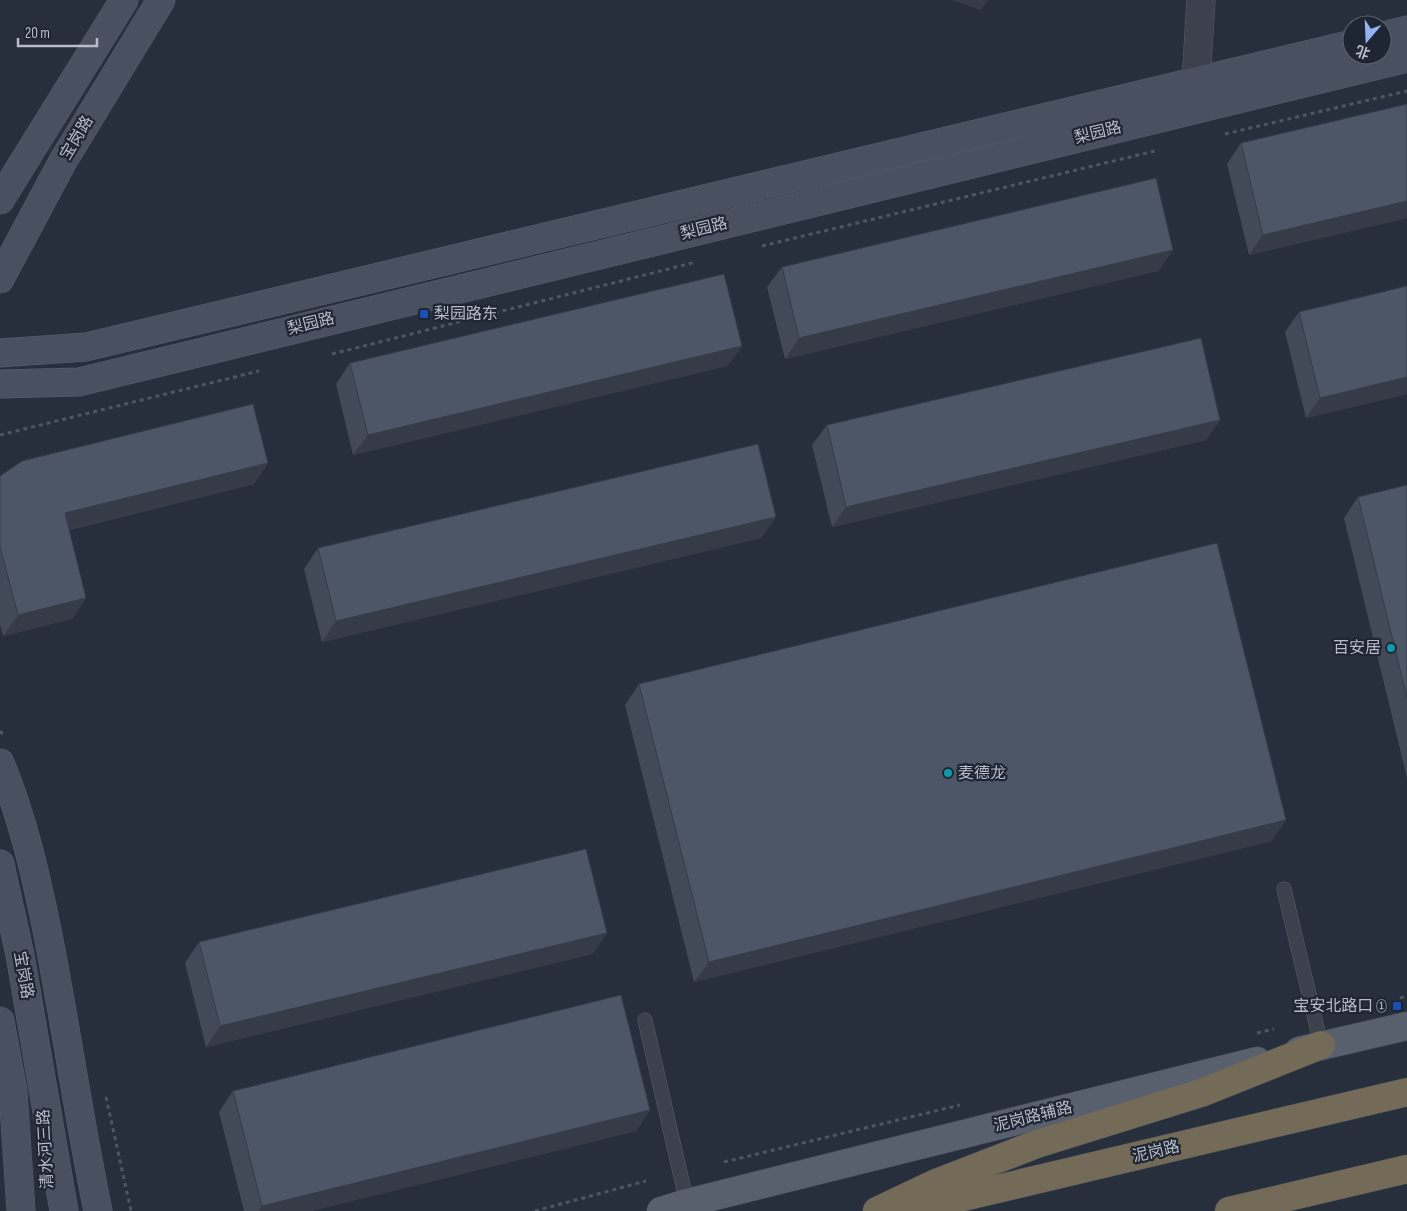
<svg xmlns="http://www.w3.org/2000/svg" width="1407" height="1211" font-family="'Sofia Sans Condensed','Noto Sans SC',sans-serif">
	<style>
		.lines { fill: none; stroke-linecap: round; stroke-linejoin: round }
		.lane-casing { stroke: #585f6b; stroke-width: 15 }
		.street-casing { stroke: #585f6b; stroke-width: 29 }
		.secondary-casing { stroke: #585f6b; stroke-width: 29 }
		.primary-casing { stroke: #444a57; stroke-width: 29 }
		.highway-casing { stroke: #454c58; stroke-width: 29 }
		.path { stroke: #49595d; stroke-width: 3; stroke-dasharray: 4 4; stroke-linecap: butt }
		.lane { stroke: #3b414d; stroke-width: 14 }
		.street { stroke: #3b414d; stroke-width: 28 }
		.secondary { stroke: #495060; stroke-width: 28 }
		.primary { stroke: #59606d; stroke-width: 28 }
		.highway { stroke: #736a58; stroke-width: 28 }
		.wall { fill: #424a58 }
		.shaded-wall { fill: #363c47 }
		.building { fill: #4d5666; stroke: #363c47 }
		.transit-dot { fill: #1a4fb4; stroke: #1f2633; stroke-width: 2 }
		.culture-dot { fill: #0f9aa8; stroke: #1f2633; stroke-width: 2 }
		.labels { text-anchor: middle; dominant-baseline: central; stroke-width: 4.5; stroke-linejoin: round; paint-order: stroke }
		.street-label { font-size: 16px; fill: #b7bcc8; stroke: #1f2633 }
		.poi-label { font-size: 16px; fill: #b7bcc8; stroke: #1f2633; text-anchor: start }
	</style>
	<rect width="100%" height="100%" fill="#272f3d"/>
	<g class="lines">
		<g class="lane-casing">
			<g id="lane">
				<path d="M 1284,889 L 1321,1045"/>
				<path d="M 645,1020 L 687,1203"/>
			</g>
		</g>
		<g class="street-casing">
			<path id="street" d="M 1201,0 L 1196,81 L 1203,102"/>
		</g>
		<g class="secondary-casing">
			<g id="secondary">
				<path d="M 1382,36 L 1407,30"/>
				<path d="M 0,200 L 124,0"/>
				<path d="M 0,279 L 63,161 L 161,0"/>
				<path d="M 0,353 L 86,347 L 1352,44"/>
				<path d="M 0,384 L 79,382 L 1407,58"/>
				<path d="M 0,763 C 23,818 36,876 48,935 C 66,1027 79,1119 98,1211"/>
				<path d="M 0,864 L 20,955 L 64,1211"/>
				<path d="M 0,1021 L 13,1091 L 21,1211"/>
			</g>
		</g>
		<g class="primary-casing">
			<g id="primary">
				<path d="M 1299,1051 L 1407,1026"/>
				<path d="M 661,1211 L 687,1203 L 1257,1061"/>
			</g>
		</g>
		<g class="highway-casing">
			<g id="highway">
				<path d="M 877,1211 L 936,1183 L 1037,1144 L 1201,1093 L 1321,1045"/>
				<path d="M 904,1211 L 1407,1092"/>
				<path d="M 1229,1211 L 1407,1169"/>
			</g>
		</g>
		<g class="path">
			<path d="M 1225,134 L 1407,91"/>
			<path d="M 762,246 L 1159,150"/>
			<path d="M 332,354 L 696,262"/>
			<path d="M 0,435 L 259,371"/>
			<path d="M 0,731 L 5,737"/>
			<path d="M 1400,998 L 1407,996"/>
			<path d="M 1257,1033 L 1274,1029"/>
			<path d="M 106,1097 L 131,1211"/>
			<path d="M 724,1162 L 960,1105"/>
			<path d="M 535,1211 L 646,1181"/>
		</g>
		<use href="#lane" class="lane"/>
		<use href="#street" class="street"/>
		<use href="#secondary" class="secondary"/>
		<use href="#primary" class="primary"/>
		<use href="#highway" class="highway"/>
	</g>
	<g class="wall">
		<path d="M 1407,104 L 1407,218 L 1249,255 L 1227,164 L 1241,143 Z"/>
		<path d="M 1173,250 L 1158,271 L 785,359 L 767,287 L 782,267 Z"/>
		<path d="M 1407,286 L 1407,394 L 1306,418 L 1285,332 L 1299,312 Z"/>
		<path d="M 742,346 L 727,366 L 353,455 L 336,384 L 350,363 Z"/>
		<path d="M 1220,420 L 1206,440 L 832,527 L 812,445 L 827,425 Z"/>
		<path d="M 268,463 L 254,484 L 69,530 L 86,598 L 72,619 L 3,636 L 0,624 L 0,476 Z"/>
		<path d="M 1407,485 L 1407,778 L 1344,518 L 1358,497 Z"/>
		<path d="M 776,517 L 761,538 L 322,642 L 304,569 L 318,548 Z"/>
		<path d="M 639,684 L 1272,841 L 694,982 L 625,705 Z"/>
		<path d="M 607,933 L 592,954 L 206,1047 L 185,963 L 199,942 Z"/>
		<path d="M 233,1091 L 650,1110 L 636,1131 L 311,1211 L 244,1211 L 219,1112 Z"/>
	</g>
	<g class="shaded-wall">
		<path d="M 951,0 L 988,0 L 981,10 Z"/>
		<path d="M 1407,201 L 1407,218 L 1249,255 L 1263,235 Z"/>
		<path d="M 1173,250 L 1158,271 L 785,359 L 799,338 Z"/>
		<path d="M 742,346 L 727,366 L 353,455 L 368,435 Z"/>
		<path d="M 1407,377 L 1407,394 L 1306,418 L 1320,398 Z"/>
		<path d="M 1220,420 L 1206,440 L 832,527 L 846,507 Z"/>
		<path d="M 268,463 L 254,484 L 50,534 L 65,513 Z"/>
		<path d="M 776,517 L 761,538 L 322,642 L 336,621 Z"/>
		<path d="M 86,598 L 72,619 L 3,636 L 18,615 Z"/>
		<path d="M 1286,820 L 1272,841 L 694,982 L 709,962 Z"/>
		<path d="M 607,933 L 592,954 L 206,1047 L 220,1026 Z"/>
		<path d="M 650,1110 L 636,1131 L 311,1211 L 259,1211 L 262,1206 Z"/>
	</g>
	<g class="building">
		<path d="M 1407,104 L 1407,201 L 1263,235 L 1241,143 Z"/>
		<path d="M 1156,178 L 1173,250 L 799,338 L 782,267 Z"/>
		<path d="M 724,274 L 742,346 L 368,435 L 350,363 Z"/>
		<path d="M 1407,286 L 1407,377 L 1320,398 L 1299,312 Z"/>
		<path d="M 1201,338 L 1220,420 L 846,507 L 827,425 Z"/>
		<path d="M 253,404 L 268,463 L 65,513 L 86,598 L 18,615 L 0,547 L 0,476 L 22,461 Z"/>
		<path d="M 758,444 L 776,517 L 336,621 L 318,548 Z"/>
		<path d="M 1407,485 L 1407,698 L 1358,497 Z"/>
		<path d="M 1217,543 L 1286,820 L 709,962 L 639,684 Z"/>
		<path d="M 586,849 L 607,933 L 220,1026 L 199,942 Z"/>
		<path d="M 621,995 L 650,1110 L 262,1206 L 233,1091 Z"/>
	</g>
	<g class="transit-dot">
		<rect x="419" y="309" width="10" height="10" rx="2.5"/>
		<rect x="1392" y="1001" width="10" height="10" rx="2.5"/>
	</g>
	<g class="culture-dot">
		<circle cx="1391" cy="648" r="5"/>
		<circle cx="948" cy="773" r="5"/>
	</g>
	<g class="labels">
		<g class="street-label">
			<text transform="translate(1098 133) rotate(-14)">梨园路</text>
			<text transform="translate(77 138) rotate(-59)">宝岗路</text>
			<text transform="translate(704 229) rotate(-14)">梨园路</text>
			<text transform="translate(311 324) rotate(-14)">梨园路</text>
			<text transform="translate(23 975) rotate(80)">宝岗路</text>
			<text transform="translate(1033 1117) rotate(-14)">泥岗路辅路</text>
			<text transform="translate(46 1149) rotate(-93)">清水河三路</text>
			<text transform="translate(1156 1152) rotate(-13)">泥岗路</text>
		</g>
		<g class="poi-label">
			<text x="434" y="314">梨园路东</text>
			<text x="1381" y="648" text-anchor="end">百安居</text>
			<text x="958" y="773">麦德龙</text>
			<text x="1387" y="1006" text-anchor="end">宝安北路口 ①</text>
		</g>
	</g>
	<g transform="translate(1367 40) rotate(199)"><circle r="24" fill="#1f2633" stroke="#5c626f"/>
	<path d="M0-4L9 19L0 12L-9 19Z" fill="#94b2f0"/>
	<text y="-8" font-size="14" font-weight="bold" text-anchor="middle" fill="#b7bcc8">北</text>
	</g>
	<path d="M18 38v8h79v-8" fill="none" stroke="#b7bcc8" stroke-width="2.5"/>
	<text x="25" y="38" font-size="15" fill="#b7bcc8" stroke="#1f2633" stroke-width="4" paint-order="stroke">20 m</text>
</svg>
